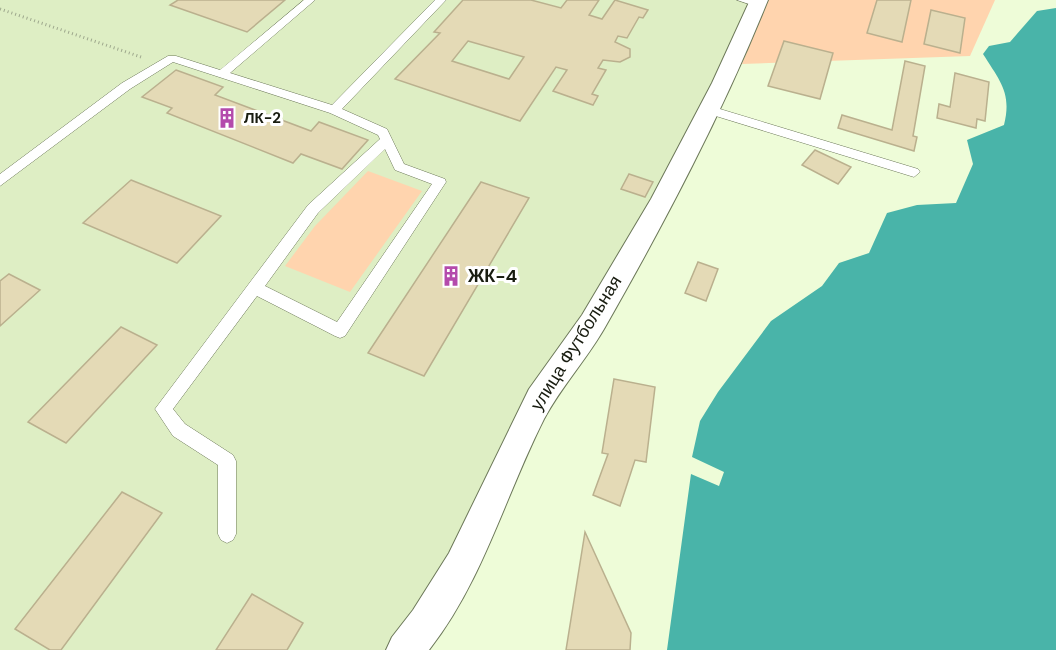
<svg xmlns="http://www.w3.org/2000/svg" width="1056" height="650" font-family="'DM Sans',sans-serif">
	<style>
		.built { fill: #deeec4 }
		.green { fill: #ffd4ae }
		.water { fill: #49b4a9 }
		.building { fill: #e4dab6; stroke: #bab08e; stroke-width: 1.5; fill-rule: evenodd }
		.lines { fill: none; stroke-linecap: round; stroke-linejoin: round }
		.service-casing { stroke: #6c7859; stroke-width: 1 }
		.minor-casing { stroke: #6c7859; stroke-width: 2 }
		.path { stroke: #9ea88d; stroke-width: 3; stroke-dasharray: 1 3; stroke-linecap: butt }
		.service { fill: #fff; fill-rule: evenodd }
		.minor { fill: #fff; fill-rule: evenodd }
		.labels { text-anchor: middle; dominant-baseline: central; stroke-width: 6; stroke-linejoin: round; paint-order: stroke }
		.far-poi-label { font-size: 15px; font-weight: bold; fill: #181c10; stroke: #fff; text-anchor: start }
		.poi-label { font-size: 18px; font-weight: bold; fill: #181c10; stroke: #fff; text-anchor: start }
		.street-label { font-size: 18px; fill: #181c10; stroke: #fff }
	</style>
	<rect width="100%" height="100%" fill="#eefcd8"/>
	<path class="built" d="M 0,0 L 759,0 L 591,325 L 402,650 L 0,650 Z"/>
	<g class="green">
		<path d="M 767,0 L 995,0 L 970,56 L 742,64 Z"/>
		<path d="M 368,171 L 422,191 L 350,292 L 285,266 L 315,226 Z"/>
	</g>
	<path class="water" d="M 1056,8 L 1056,650 L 667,650 L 691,474 L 719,486 L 724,472 L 692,457 L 700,421 L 718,392 L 771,321 L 822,286 L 839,263 L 869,253 L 887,213 L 917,205 L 956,203 L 973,164 L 967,140 L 1004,125 C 1012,93 1000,81 983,54 L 989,46 L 1010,42 L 1037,11 Z"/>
	<g class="building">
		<path d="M 178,0 L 285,0 L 247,32 L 170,5 Z"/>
		<path d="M 463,0 L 531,0 L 561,8 L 567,0 L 599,0 L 589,15 L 602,19 L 615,0 L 648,10 L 643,18 L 639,17 L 627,38 L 618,36 L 615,42 L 630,49 L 630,57 L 620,62 L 603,60 L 598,68 L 606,70 L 592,94 L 598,96 L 593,105 L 553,91 L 567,70 L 556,67 L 520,121 L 395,79 L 440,33 L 434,32 ZM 468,41 L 524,57 L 509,79 L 452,61 Z"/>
		<path d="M 877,0 L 911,0 L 902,42 L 867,33 Z"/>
		<path d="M 931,10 L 965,18 L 960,53 L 924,44 Z"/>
		<path d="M 784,41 L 833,53 L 820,99 L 768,86 Z"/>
		<path d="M 905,61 L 925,66 L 913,136 L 917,137 L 914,151 L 838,128 L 842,115 L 892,130 Z"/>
		<path d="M 176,70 L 223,87 L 215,95 L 311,131 L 319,122 L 368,140 L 342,169 L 301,154 L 293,163 L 167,113 L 172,108 L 142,97 Z"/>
		<path d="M 955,73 L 989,82 L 985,121 L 977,119 L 976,128 L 937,118 L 939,104 L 950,107 Z"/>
		<path d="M 815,150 L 851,167 L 838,184 L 802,165 Z"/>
		<path d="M 629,174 L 653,182 L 645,197 L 621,189 Z"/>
		<path d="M 131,180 L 221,216 L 177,263 L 83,223 Z"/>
		<path d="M 481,182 L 529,198 L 424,376 L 368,353 Z"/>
		<path d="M 698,262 L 718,269 L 706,301 L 685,293 Z"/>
		<path d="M 9,274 L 40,290 L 0,326 L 0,281 Z"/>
		<path d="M 121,327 L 157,345 L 66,443 L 28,422 Z"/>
		<path d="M 614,379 L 655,387 L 646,462 L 635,460 L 620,506 L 593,495 L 608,454 L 602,453 Z"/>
		<path d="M 122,492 L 162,513 L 61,650 L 50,650 L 15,629 Z"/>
		<path d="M 585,532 L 631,633 L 630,650 L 566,650 Z"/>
		<path d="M 252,594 L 303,623 L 287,650 L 216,650 Z"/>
	</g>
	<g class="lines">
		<g class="service-casing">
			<g id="service">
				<path d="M 304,0 L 315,0 L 230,73 L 332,105 L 435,0 L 446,0 L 342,109 L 387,129 L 404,164 L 445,179 L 446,182 L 345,336 L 340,338 L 335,336 L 257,296 L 173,409 L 185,424 L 233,455 L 236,461 L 236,534 L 233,540 L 227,543 L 221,540 L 218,534 L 218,465 L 173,436 L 155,409 L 308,205 L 380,139 L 378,135 L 330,113 L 173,62 L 130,89 L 0,186 L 0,174 L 122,83 L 168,56 L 176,56 L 220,70 ZM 385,149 L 395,170 L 432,184 L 337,322 L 265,286 L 318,213 Z"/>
				<path d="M 737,0 L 754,0 L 763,4 L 758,7 Z"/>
				<path d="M 710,106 L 918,169 L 920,172 L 914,177 L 706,113 L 706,107 Z"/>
			</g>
		</g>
		<g class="minor-casing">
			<path id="minor" d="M 750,0 L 768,0 C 722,114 665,222 604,329 C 586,360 561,387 544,419 C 505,496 483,581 429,650 L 386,650 L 392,637 L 413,610 L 449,553 L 529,389 L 582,315 L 651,199 L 712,83 Z"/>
		</g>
		<path class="path" d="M 0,9 L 141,57"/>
		<use href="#service" class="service"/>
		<use href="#minor" class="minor"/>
	</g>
	<defs>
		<g id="building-bare" transform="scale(1.62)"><path d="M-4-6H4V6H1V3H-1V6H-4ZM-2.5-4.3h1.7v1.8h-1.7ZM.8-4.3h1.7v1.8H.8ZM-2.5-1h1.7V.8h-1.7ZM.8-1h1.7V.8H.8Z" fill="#b44aac" stroke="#fff" stroke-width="2.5" paint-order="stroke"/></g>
	</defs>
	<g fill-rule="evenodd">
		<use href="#building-bare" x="227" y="118"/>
		<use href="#building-bare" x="451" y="276"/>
	</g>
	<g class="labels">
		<g class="far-poi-label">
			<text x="244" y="118">ЛК-2</text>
		</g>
		<g class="poi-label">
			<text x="468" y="276">ЖК-4</text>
		</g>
		<g class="street-label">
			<text transform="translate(576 343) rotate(-58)">улица Футбольная</text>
		</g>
	</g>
</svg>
